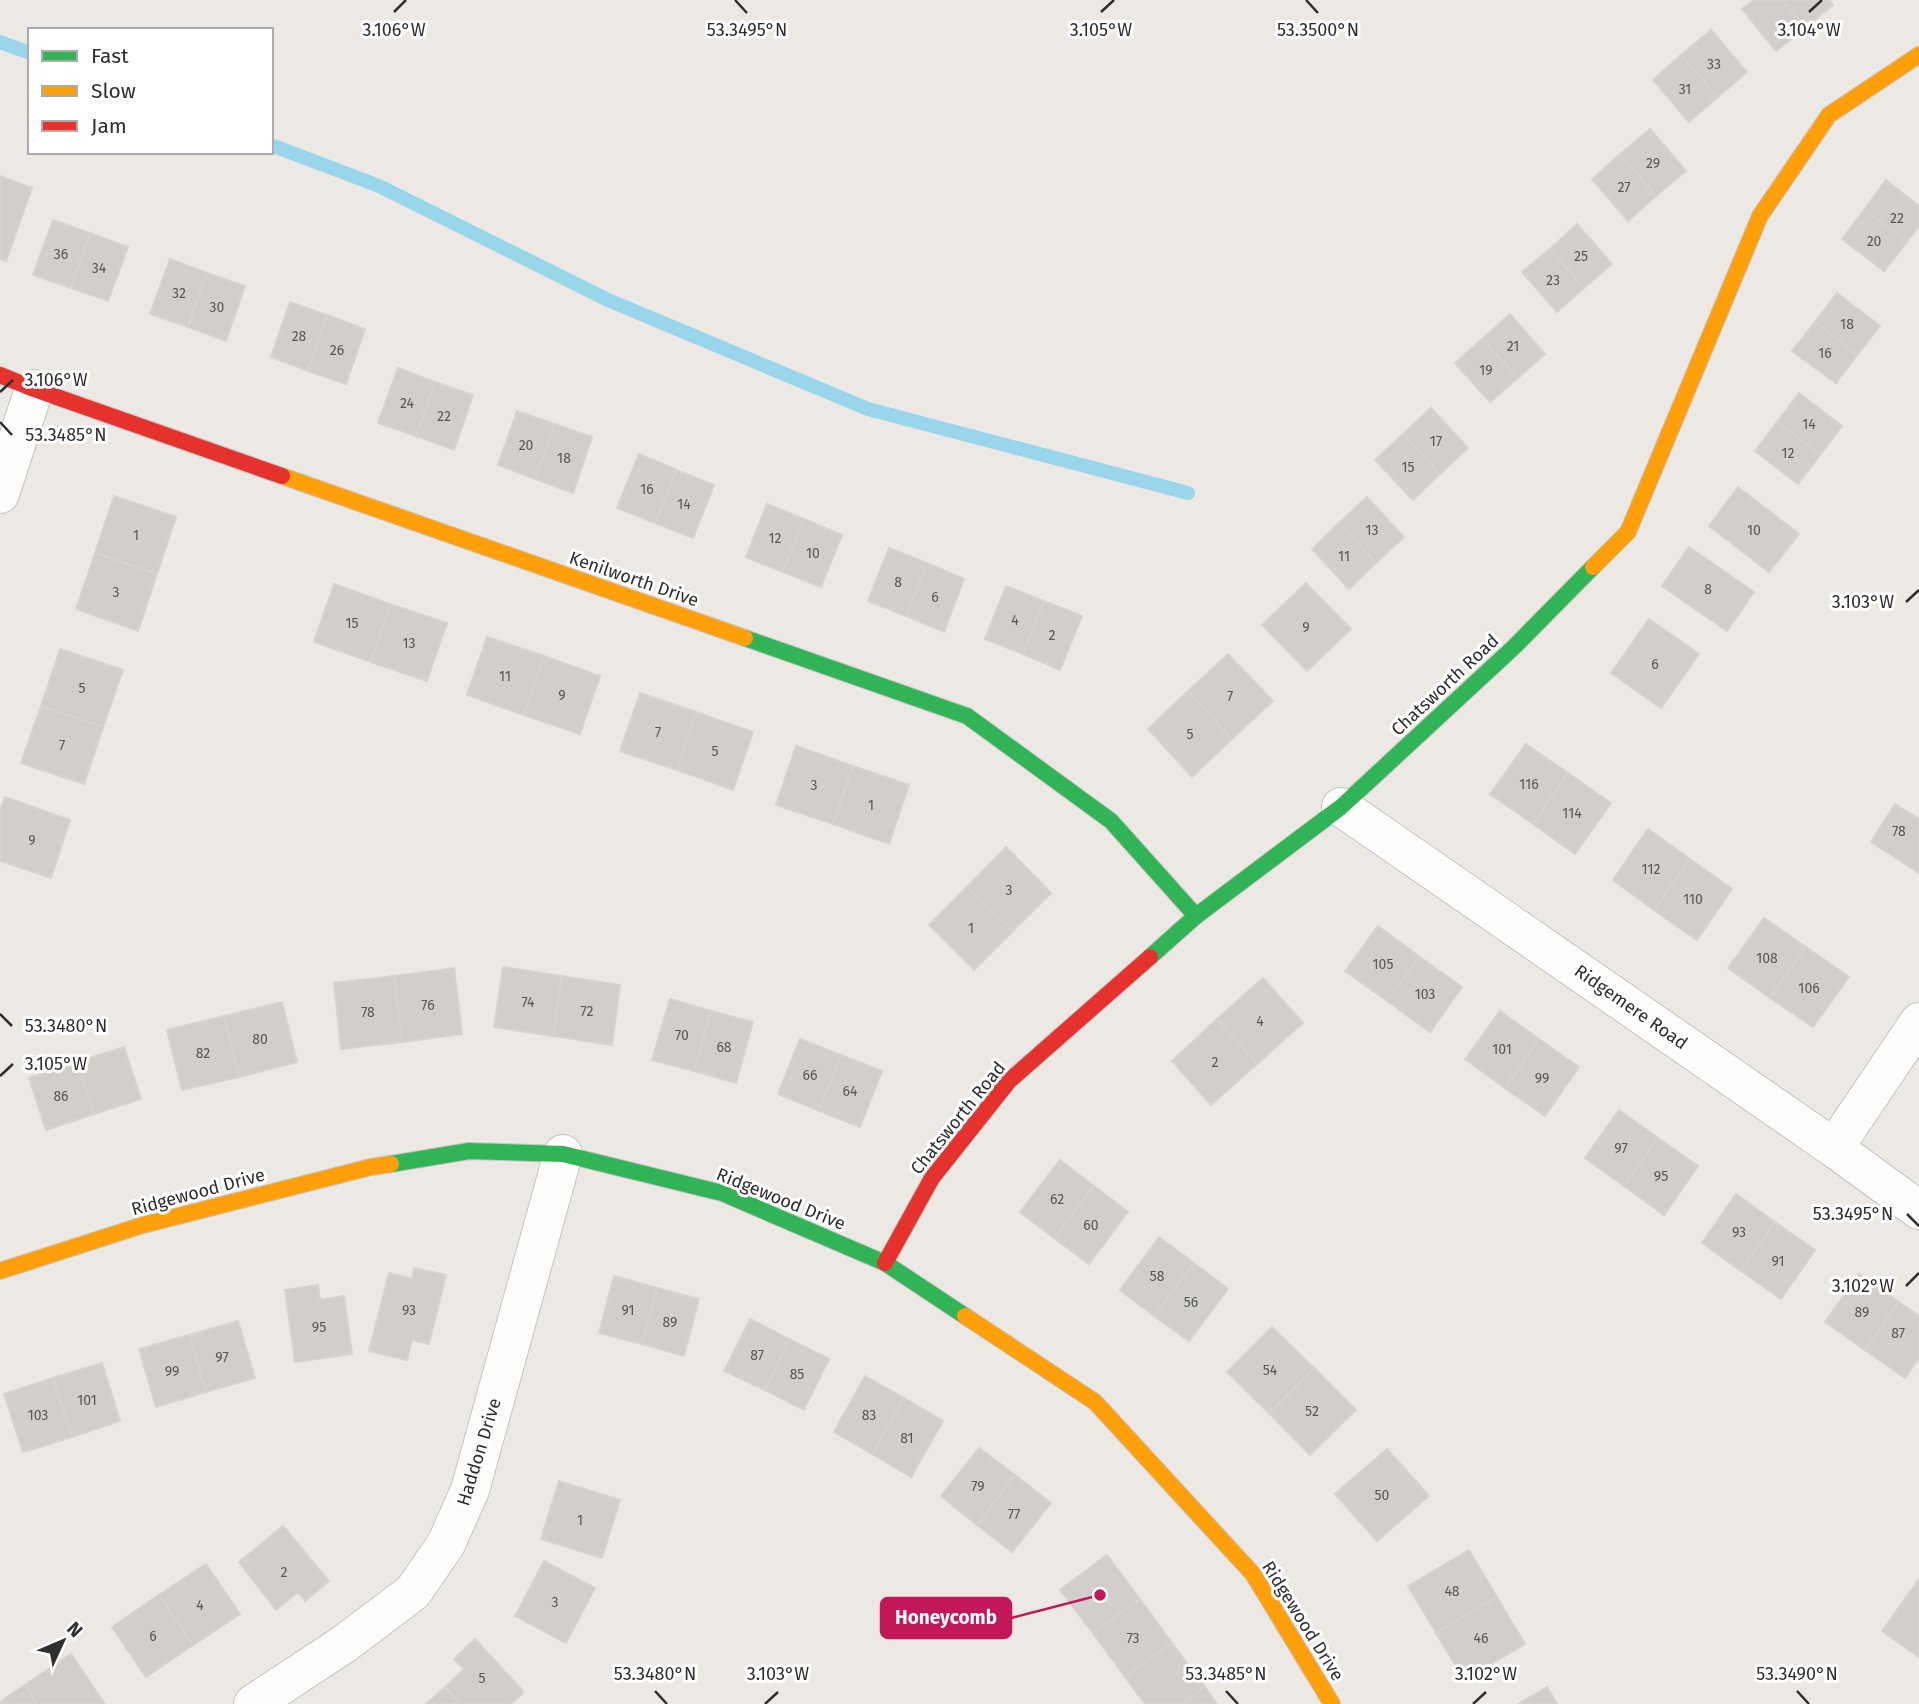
<svg xmlns="http://www.w3.org/2000/svg" width="1919" height="1704" font-family="'Fira Sans',sans-serif">
	<style>
		.lines { fill: none; stroke-linecap: round; stroke-linejoin: round }
		.stream { stroke: #99d6ec; stroke-width: 14 }
		.building { fill: #d1cecb; stroke: #d7d4d0; stroke-width: 2 }
		.street-casing { stroke: #c5c4c5; stroke-width: 40 }
		.fast-casing { stroke: #c5c4c5; stroke-width: 18 }
		.slow-casing { stroke: #c5c4c5; stroke-width: 18 }
		.jam-casing { stroke: #c5c4c5; stroke-width: 18 }
		.street { stroke: #fcfcfb; stroke-width: 38 }
		.fast { stroke: #30b455; stroke-width: 16 }
		.slow { stroke: #ff9f0a; stroke-width: 16 }
		.jam { stroke: #e5322d; stroke-width: 16 }
		.ticks { fill: none; stroke: #2e2e2e; stroke-width: 2.5 }
		.labels { text-anchor: middle; dominant-baseline: central; stroke-width: 6; stroke-linejoin: round; paint-order: stroke }
		.number-label { font-size: 14px; fill: #585857 }
		.street-label { font-size: 18px; fill: #2e2e2e; stroke: #fff }
		.ticks-label { font-size: 18px; text-anchor: middle; fill: #2e2e2e; stroke: #fff; stroke-width: 6; stroke-linejoin: round; paint-order: stroke }
		.leader { fill: none; stroke: #c2185b; stroke-width: 2.5 }
		.callout-dot { fill: #c2185b; stroke: #fff; stroke-width: 2.5 }
		.callout { fill: #c2185b; stroke: #c2185b; stroke-width: 2.5 }
		.callout-label { font-size: 19px; text-anchor: middle; font-weight: bold; fill: #fff }
	</style>
	<rect width="100%" height="100%" fill="#ece8e4"/>
	<g class="lines">
		<g class="stream">
			<path d="M 0,42 L 30,53"/>
			<path d="M 271,145 L 379,186 L 608,300 L 868,409 L 1188,493"/>
		</g>
	</g>
	<g class="building">
		<path d="M 1754,0 L 1782,0 L 1805,28 L 1776,51 L 1742,9 Z"/>
		<path d="M 1782,0 L 1829,0 L 1833,5 L 1805,28 Z"/>
		<path d="M 1711,30 L 1747,72 L 1718,97 L 1681,55 Z"/>
		<path d="M 1681,55 L 1718,97 L 1689,122 L 1653,80 Z"/>
		<path d="M 1650,129 L 1686,171 L 1656,196 L 1620,154 Z"/>
		<path d="M 1620,154 L 1656,196 L 1628,221 L 1592,179 Z"/>
		<path d="M 0,176 L 32,188 L 6,261 L 0,259 Z"/>
		<path d="M 1886,180 L 1919,206 L 1919,226 L 1907,242 L 1864,210 Z"/>
		<path d="M 1864,210 L 1907,242 L 1884,271 L 1842,239 Z"/>
		<path d="M 53,220 L 90,233 L 71,288 L 33,275 Z"/>
		<path d="M 1577,224 L 1612,264 L 1584,288 L 1550,249 Z"/>
		<path d="M 90,233 L 128,247 L 108,301 L 71,288 Z"/>
		<path d="M 1550,249 L 1584,288 L 1557,312 L 1522,272 Z"/>
		<path d="M 170,259 L 207,273 L 188,327 L 150,314 Z"/>
		<path d="M 207,273 L 245,286 L 226,341 L 188,327 Z"/>
		<path d="M 1837,293 L 1880,326 L 1857,355 L 1815,322 Z"/>
		<path d="M 290,302 L 327,315 L 308,371 L 271,357 Z"/>
		<path d="M 1510,314 L 1545,354 L 1518,378 L 1482,339 Z"/>
		<path d="M 327,315 L 365,329 L 346,384 L 308,371 Z"/>
		<path d="M 1815,322 L 1857,355 L 1836,383 L 1792,351 Z"/>
		<path d="M 1482,339 L 1518,378 L 1490,402 L 1455,363 Z"/>
		<path d="M 398,368 L 435,382 L 416,436 L 378,423 Z"/>
		<path d="M 435,382 L 473,395 L 454,450 L 416,436 Z"/>
		<path d="M 1799,393 L 1842,426 L 1820,455 L 1777,422 Z"/>
		<path d="M 1431,408 L 1468,448 L 1440,474 L 1403,434 Z"/>
		<path d="M 517,411 L 555,424 L 535,479 L 498,465 Z"/>
		<path d="M 1777,422 L 1820,455 L 1798,484 L 1755,451 Z"/>
		<path d="M 555,424 L 592,437 L 573,493 L 535,479 Z"/>
		<path d="M 1403,434 L 1440,474 L 1413,500 L 1375,460 Z"/>
		<path d="M 639,454 L 677,470 L 655,523 L 617,508 Z"/>
		<path d="M 677,470 L 714,485 L 693,538 L 655,523 Z"/>
		<path d="M 1738,487 L 1799,534 L 1769,572 L 1709,526 Z"/>
		<path d="M 114,496 L 176,517 L 157,574 L 95,553 Z"/>
		<path d="M 1367,497 L 1404,537 L 1376,563 L 1339,523 Z"/>
		<path d="M 767,504 L 804,519 L 783,572 L 746,557 Z"/>
		<path d="M 804,519 L 842,535 L 821,587 L 783,572 Z"/>
		<path d="M 1339,523 L 1376,563 L 1349,589 L 1312,549 Z"/>
		<path d="M 1689,547 L 1754,592 L 1727,631 L 1662,586 Z"/>
		<path d="M 889,548 L 927,563 L 906,616 L 868,601 Z"/>
		<path d="M 95,553 L 157,574 L 138,631 L 76,609 Z"/>
		<path d="M 927,563 L 964,579 L 944,632 L 906,616 Z"/>
		<path d="M 1306,583 L 1351,629 L 1307,671 L 1262,625 Z"/>
		<path d="M 334,584 L 390,604 L 371,662 L 314,642 Z"/>
		<path d="M 1006,586 L 1044,601 L 1023,654 L 985,639 Z"/>
		<path d="M 1044,601 L 1082,616 L 1060,670 L 1023,654 Z"/>
		<path d="M 390,604 L 447,623 L 427,681 L 371,662 Z"/>
		<path d="M 1649,619 L 1699,654 L 1661,708 L 1611,673 Z"/>
		<path d="M 487,637 L 544,656 L 524,715 L 467,695 Z"/>
		<path d="M 60,649 L 123,670 L 103,727 L 41,706 Z"/>
		<path d="M 1228,654 L 1273,701 L 1232,739 L 1188,691 Z"/>
		<path d="M 544,656 L 600,676 L 580,734 L 524,715 Z"/>
		<path d="M 1188,691 L 1232,739 L 1192,777 L 1148,729 Z"/>
		<path d="M 640,693 L 696,712 L 677,770 L 620,751 Z"/>
		<path d="M 41,706 L 103,727 L 84,784 L 21,763 Z"/>
		<path d="M 696,712 L 753,732 L 733,790 L 677,770 Z"/>
		<path d="M 1526,744 L 1568,773 L 1533,824 L 1490,794 Z"/>
		<path d="M 796,746 L 853,766 L 833,824 L 776,805 Z"/>
		<path d="M 853,766 L 909,785 L 889,844 L 833,824 Z"/>
		<path d="M 1568,773 L 1611,803 L 1575,854 L 1533,824 Z"/>
		<path d="M 5,797 L 70,820 L 51,878 L 0,861 L 0,811 Z"/>
		<path d="M 1895,804 L 1919,819 L 1919,873 L 1871,842 Z"/>
		<path d="M 1648,829 L 1690,859 L 1654,910 L 1613,880 Z"/>
		<path d="M 1006,847 L 1051,893 L 1013,931 L 967,887 Z"/>
		<path d="M 1690,859 L 1732,889 L 1697,940 L 1654,910 Z"/>
		<path d="M 967,887 L 1013,931 L 974,970 L 929,925 Z"/>
		<path d="M 1764,918 L 1806,947 L 1770,998 L 1728,968 Z"/>
		<path d="M 1378,926 L 1420,957 L 1387,1001 L 1345,971 Z"/>
		<path d="M 1806,947 L 1849,977 L 1813,1027 L 1770,998 Z"/>
		<path d="M 1420,957 L 1462,987 L 1430,1032 L 1387,1001 Z"/>
		<path d="M 503,967 L 562,976 L 553,1036 L 494,1027 Z"/>
		<path d="M 454,968 L 462,1034 L 402,1042 L 394,976 Z"/>
		<path d="M 394,976 L 402,1042 L 341,1049 L 334,983 Z"/>
		<path d="M 562,976 L 620,985 L 612,1045 L 553,1036 Z"/>
		<path d="M 1263,978 L 1303,1023 L 1257,1064 L 1217,1019 Z"/>
		<path d="M 670,999 L 711,1011 L 694,1071 L 652,1060 Z"/>
		<path d="M 282,1002 L 297,1062 L 239,1077 L 224,1016 Z"/>
		<path d="M 711,1011 L 753,1022 L 736,1083 L 694,1071 Z"/>
		<path d="M 1500,1011 L 1539,1039 L 1505,1088 L 1465,1059 Z"/>
		<path d="M 224,1016 L 239,1077 L 182,1090 L 167,1030 Z"/>
		<path d="M 1217,1019 L 1257,1064 L 1211,1105 L 1172,1061 Z"/>
		<path d="M 800,1039 L 841,1055 L 819,1111 L 778,1094 Z"/>
		<path d="M 1539,1039 L 1579,1067 L 1545,1116 L 1505,1088 Z"/>
		<path d="M 124,1047 L 141,1099 L 94,1114 L 77,1062 Z"/>
		<path d="M 841,1055 L 882,1071 L 860,1127 L 819,1111 Z"/>
		<path d="M 77,1062 L 94,1114 L 46,1130 L 29,1078 Z"/>
		<path d="M 1619,1110 L 1658,1138 L 1624,1186 L 1585,1158 Z"/>
		<path d="M 1658,1138 L 1698,1166 L 1664,1215 L 1624,1186 Z"/>
		<path d="M 1060,1160 L 1094,1186 L 1054,1238 L 1020,1212 Z"/>
		<path d="M 1094,1186 L 1128,1212 L 1089,1264 L 1054,1238 Z"/>
		<path d="M 1736,1194 L 1775,1222 L 1741,1271 L 1702,1243 Z"/>
		<path d="M 1775,1222 L 1815,1250 L 1781,1299 L 1741,1271 Z"/>
		<path d="M 1159,1237 L 1194,1263 L 1154,1316 L 1120,1290 Z"/>
		<path d="M 1194,1263 L 1228,1289 L 1189,1341 L 1154,1316 Z"/>
		<path d="M 414,1268 L 446,1275 L 429,1344 L 412,1340 L 407,1360 L 369,1351 L 389,1273 L 412,1279 Z"/>
		<path d="M 1859,1274 L 1899,1302 L 1865,1350 L 1825,1322 Z"/>
		<path d="M 614,1276 L 657,1288 L 642,1344 L 599,1333 Z"/>
		<path d="M 318,1285 L 320,1300 L 344,1296 L 352,1354 L 295,1362 L 285,1290 Z"/>
		<path d="M 657,1288 L 699,1299 L 684,1356 L 642,1344 Z"/>
		<path d="M 1899,1302 L 1919,1316 L 1919,1358 L 1905,1378 L 1865,1350 Z"/>
		<path d="M 750,1319 L 789,1339 L 765,1390 L 724,1371 Z"/>
		<path d="M 238,1321 L 255,1378 L 206,1392 L 189,1335 Z"/>
		<path d="M 1272,1327 L 1314,1368 L 1269,1413 L 1227,1372 Z"/>
		<path d="M 189,1335 L 206,1392 L 156,1407 L 139,1349 Z"/>
		<path d="M 789,1339 L 829,1359 L 804,1410 L 765,1390 Z"/>
		<path d="M 102,1363 L 120,1421 L 72,1437 L 53,1378 Z"/>
		<path d="M 1314,1368 L 1356,1410 L 1310,1455 L 1269,1413 Z"/>
		<path d="M 865,1376 L 904,1398 L 872,1454 L 834,1432 Z"/>
		<path d="M 53,1378 L 72,1437 L 23,1452 L 4,1394 Z"/>
		<path d="M 904,1398 L 943,1421 L 911,1477 L 872,1454 Z"/>
		<path d="M 979,1448 L 1015,1475 L 977,1525 L 941,1496 Z"/>
		<path d="M 1387,1449 L 1429,1496 L 1377,1541 L 1335,1494 Z"/>
		<path d="M 1015,1475 L 1051,1503 L 1012,1552 L 977,1525 Z"/>
		<path d="M 559,1481 L 620,1500 L 602,1558 L 541,1539 Z"/>
		<path d="M 283,1526 L 329,1581 L 305,1601 L 298,1592 L 276,1610 L 239,1562 Z"/>
		<path d="M 1469,1550 L 1497,1597 L 1436,1633 L 1408,1586 Z"/>
		<path d="M 1107,1555 L 1140,1599 L 1093,1633 L 1060,1590 Z"/>
		<path d="M 544,1561 L 595,1588 L 566,1643 L 515,1616 Z"/>
		<path d="M 206,1564 L 240,1614 L 193,1645 L 159,1595 Z"/>
		<path d="M 1919,1579 L 1919,1657 L 1882,1631 Z"/>
		<path d="M 159,1595 L 193,1645 L 146,1677 L 112,1627 Z"/>
		<path d="M 1497,1597 L 1525,1644 L 1464,1680 L 1436,1633 Z"/>
		<path d="M 1140,1599 L 1172,1643 L 1125,1677 L 1093,1633 Z"/>
		<path d="M 475,1639 L 524,1692 L 511,1704 L 461,1704 L 445,1687 L 464,1669 L 454,1659 Z"/>
		<path d="M 1172,1643 L 1205,1687 L 1182,1704 L 1145,1704 L 1125,1677 Z"/>
		<path d="M 71,1654 L 105,1704 L 37,1704 L 25,1685 Z"/>
		<path d="M 25,1685 L 37,1704 L 0,1704 L 0,1702 Z"/>
		<path d="M 445,1687 L 461,1704 L 426,1704 Z"/>
		<path d="M 1205,1687 L 1217,1704 L 1182,1704 Z"/>
		<path d="M 1547,1687 L 1557,1704 L 1518,1704 Z"/>
	</g>
	<g class="lines">
		<g class="street-casing">
			<g id="street">
				<path d="M 0,494 L 34,389"/>
				<path d="M 1341,807 L 1834,1148 L 1919,1210"/>
				<path d="M 1834,1148 L 1919,1022"/>
				<path d="M 253,1704 L 344,1644 L 413,1592 L 446,1544 L 470,1490 L 563,1154"/>
			</g>
		</g>
		<g class="fast-casing">
			<g id="fast">
				<path d="M 745,638 L 967,716 L 1111,821 L 1196,916"/>
				<path d="M 1150,957 L 1196,916 L 1341,807 L 1514,647 L 1593,567"/>
				<path d="M 391,1164 L 469,1151 L 563,1154 L 722,1193 L 885,1263 L 965,1316"/>
			</g>
		</g>
		<g class="slow-casing">
			<g id="slow">
				<path d="M 282,476 L 745,638"/>
				<path d="M 1593,567 L 1628,532 L 1760,216 L 1829,115 L 1919,55"/>
				<path d="M 0,1271 L 143,1225 L 371,1167 L 391,1164"/>
				<path d="M 965,1316 L 1095,1402 L 1253,1574 L 1332,1704"/>
			</g>
		</g>
		<g class="jam-casing">
			<g id="jam">
				<path d="M 0,375 L 34,389 L 282,476"/>
				<path d="M 885,1263 L 932,1178 L 1009,1081 L 1150,957"/>
			</g>
		</g>
		<use href="#street" class="street"/>
		<use href="#fast" class="fast"/>
		<use href="#slow" class="slow"/>
		<use href="#jam" class="jam"/>
	</g>
	<path class="ticks" d="M 735,0 L 747,13M 1306,0 L 1318,13M 394,12 L 406,0M 1101,12 L 1114,0M 1809,12 L 1822,0M 0,392 L 13,380M 0,422 L 12,435M 1906,602 L 1919,590M 0,1014 L 12,1026M 0,1076 L 13,1064M 1907,1214 L 1919,1226M 1906,1286 L 1919,1273M 655,1691 L 667,1704M 1226,1691 L 1238,1704M 1797,1691 L 1809,1704M 765,1704 L 778,1692M 1473,1704 L 1486,1692"/>
	<g class="labels">
		<g class="number-label">
			<text x="1714" y="64">33</text>
			<text x="1685" y="89">31</text>
			<text x="1653" y="163">29</text>
			<text x="1624" y="187">27</text>
			<text x="1897" y="218">22</text>
			<text x="1874" y="241">20</text>
			<text x="61" y="254">36</text>
			<text x="1581" y="256">25</text>
			<text x="99" y="268">34</text>
			<text x="1553" y="280">23</text>
			<text x="179" y="293">32</text>
			<text x="217" y="307">30</text>
			<text x="1847" y="324">18</text>
			<text x="299" y="336">28</text>
			<text x="1513" y="346">21</text>
			<text x="337" y="350">26</text>
			<text x="1825" y="353">16</text>
			<text x="1486" y="370">19</text>
			<text x="407" y="403">24</text>
			<text x="444" y="416">22</text>
			<text x="1809" y="424">14</text>
			<text x="1436" y="441">17</text>
			<text x="526" y="445">20</text>
			<text x="1788" y="453">12</text>
			<text x="564" y="458">18</text>
			<text x="1408" y="467">15</text>
			<text x="647" y="489">16</text>
			<text x="684" y="504">14</text>
			<text x="1372" y="530">13</text>
			<text x="1754" y="530">10</text>
			<text x="136" y="535">1</text>
			<text x="775" y="538">12</text>
			<text x="813" y="553">10</text>
			<text x="1344" y="556">11</text>
			<text x="898" y="582">8</text>
			<text x="1708" y="589">8</text>
			<text x="116" y="592">3</text>
			<text x="935" y="597">6</text>
			<text x="1015" y="620">4</text>
			<text x="352" y="623">15</text>
			<text x="1306" y="627">9</text>
			<text x="1052" y="635">2</text>
			<text x="409" y="643">13</text>
			<text x="1655" y="664">6</text>
			<text x="505" y="676">11</text>
			<text x="82" y="688">5</text>
			<text x="562" y="695">9</text>
			<text x="1230" y="696">7</text>
			<text x="658" y="732">7</text>
			<text x="1190" y="734">5</text>
			<text x="62" y="745">7</text>
			<text x="715" y="751">5</text>
			<text x="1529" y="784">116</text>
			<text x="814" y="785">3</text>
			<text x="871" y="805">1</text>
			<text x="1572" y="813">114</text>
			<text x="1899" y="831">78</text>
			<text x="32" y="840">9</text>
			<text x="1651" y="869">112</text>
			<text x="1009" y="890">3</text>
			<text x="1693" y="899">110</text>
			<text x="971" y="928">1</text>
			<text x="1767" y="958">108</text>
			<text x="1383" y="964">105</text>
			<text x="1809" y="988">106</text>
			<text x="1425" y="994">103</text>
			<text x="528" y="1002">74</text>
			<text x="428" y="1005">76</text>
			<text x="587" y="1011">72</text>
			<text x="368" y="1012">78</text>
			<text x="1260" y="1021">4</text>
			<text x="682" y="1035">70</text>
			<text x="260" y="1039">80</text>
			<text x="724" y="1047">68</text>
			<text x="1502" y="1049">101</text>
			<text x="203" y="1053">82</text>
			<text x="1215" y="1062">2</text>
			<text x="810" y="1075">66</text>
			<text x="1542" y="1078">99</text>
			<text x="850" y="1091">64</text>
			<text x="61" y="1096">86</text>
			<text x="1621" y="1148">97</text>
			<text x="1661" y="1176">95</text>
			<text x="1057" y="1199">62</text>
			<text x="1091" y="1225">60</text>
			<text x="1739" y="1232">93</text>
			<text x="1778" y="1261">91</text>
			<text x="1157" y="1276">58</text>
			<text x="1191" y="1302">56</text>
			<text x="409" y="1310">93</text>
			<text x="628" y="1310">91</text>
			<text x="1862" y="1312">89</text>
			<text x="670" y="1322">89</text>
			<text x="319" y="1327">95</text>
			<text x="1898" y="1333">87</text>
			<text x="757" y="1355">87</text>
			<text x="222" y="1357">97</text>
			<text x="1270" y="1370">54</text>
			<text x="172" y="1371">99</text>
			<text x="797" y="1374">85</text>
			<text x="87" y="1400">101</text>
			<text x="1312" y="1411">52</text>
			<text x="38" y="1415">103</text>
			<text x="869" y="1415">83</text>
			<text x="907" y="1438">81</text>
			<text x="978" y="1486">79</text>
			<text x="1382" y="1495">50</text>
			<text x="1014" y="1514">77</text>
			<text x="580" y="1520">1</text>
			<text x="284" y="1572">2</text>
			<text x="1452" y="1591">48</text>
			<text x="555" y="1602">3</text>
			<text x="200" y="1605">4</text>
			<text x="153" y="1636">6</text>
			<text x="1133" y="1638">73</text>
			<text x="1481" y="1638">46</text>
			<text x="482" y="1678">5</text>
		</g>
		<g class="street-label">
			<text transform="translate(634 579) rotate(19)">Kenilworth Drive</text>
			<text transform="translate(1445 685) rotate(-43)">Chatsworth Road</text>
			<text transform="translate(1631 1007) rotate(35)">Ridgemere Road</text>
			<text transform="translate(958 1118) rotate(-51)">Chatsworth Road</text>
			<text transform="translate(198 1192) rotate(-15)">Ridgewood Drive</text>
			<text transform="translate(781 1199) rotate(22)">Ridgewood Drive</text>
			<text transform="translate(479 1452) rotate(-73)">Haddon Drive</text>
			<text transform="translate(1303 1621) rotate(58)">Ridgewood Drive</text>
		</g>
	</g>
	<g class="ticks-label">
		<text x="394" y="36">3.106°W</text>
		<text x="1101" y="36">3.105°W</text>
		<text x="1809" y="36">3.104°W</text>
		<text x="1318" y="36">53.3500°N</text>
		<text x="747" y="36">53.3495°N</text>
		<text x="56" y="386">3.106°W</text>
		<text x="66" y="441">53.3485°N</text>
		<text x="1863" y="608">3.103°W</text>
		<text x="66" y="1032">53.3480°N</text>
		<text x="56" y="1070">3.105°W</text>
		<text x="1853" y="1220">53.3495°N</text>
		<text x="1863" y="1292">3.102°W</text>
		<text x="655" y="1680">53.3480°N</text>
		<text x="1226" y="1680">53.3485°N</text>
		<text x="1797" y="1680">53.3490°N</text>
		<text x="778" y="1680">3.103°W</text>
		<text x="1486" y="1680">3.102°W</text>
	</g>
	<path class="leader" d="M1100 1595L1011 1618"/>
	<circle class="callout-dot" cx="1100" cy="1595" r="7"/>
	<rect class="callout" x="881" y="1598" width="130" height="40" rx="7"/>
	<g class="callout-label">
		<text x="946" y="1624">Honeycomb</text>
	</g>
	<rect x="28" y="28" width="245" height="126" fill="#ffffff" stroke="#ababab" stroke-width="2"/>
	<rect x="42" y="51" width="35" height="10" fill="#30b455" stroke="#ababab" stroke-width="2"/>
	<text x="91" y="63" font-size="21" fill="#2e2e2e">Fast</text>
	<rect x="42" y="86" width="35" height="10" fill="#ff9f0a" stroke="#ababab" stroke-width="2"/>
	<text x="91" y="98" font-size="21" fill="#2e2e2e">Slow</text>
	<rect x="42" y="121" width="35" height="10" fill="#e5322d" stroke="#ababab" stroke-width="2"/>
	<text x="91" y="133" font-size="21" fill="#2e2e2e">Jam</text>
	<g transform="translate(63 1641) rotate(46)" stroke="#ffffff" stroke-width="5" paint-order="stroke">
	<path d="M0-5L12 26L0 18L-12 26Z" fill="#2e2e2e"/>
	<text y="-10" font-size="19" font-weight="bold" text-anchor="middle" fill="#2e2e2e">N</text>
	</g>
</svg>
